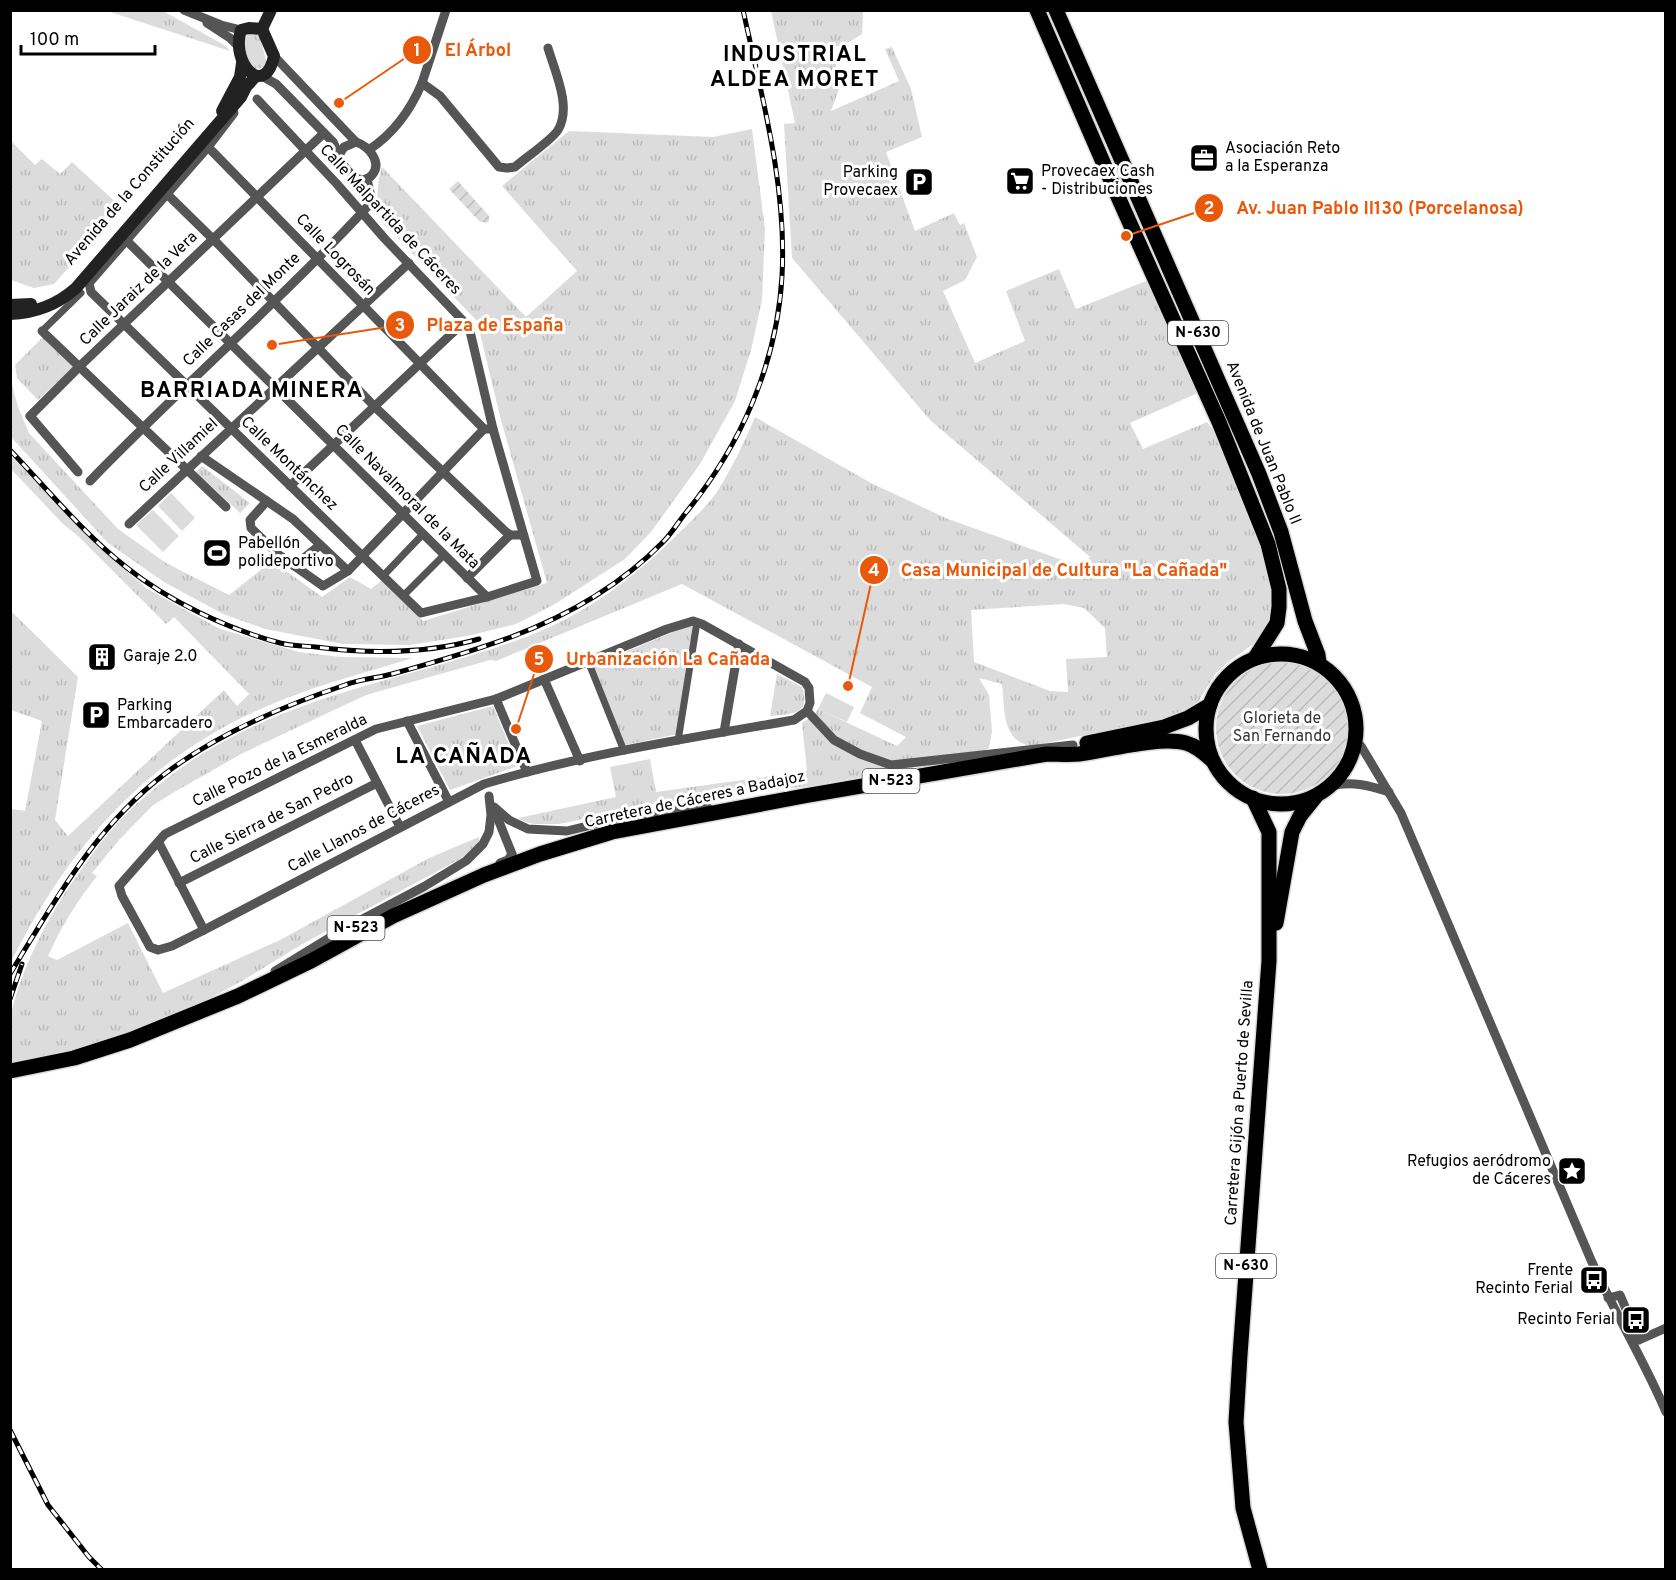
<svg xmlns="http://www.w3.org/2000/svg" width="1676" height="1580" font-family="Overpass,sans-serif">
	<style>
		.grass { fill: url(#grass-tufts); fill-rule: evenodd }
		.garden { fill: url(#garden-furrows) }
		.pitch { fill: #dcdcdc }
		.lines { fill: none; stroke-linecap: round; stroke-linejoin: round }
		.trunk-casing { stroke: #dbdbdb; stroke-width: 18 }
		.pedestrian { stroke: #555; stroke-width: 7 }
		.minor { stroke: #555; stroke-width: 9 }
		.secondary { stroke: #222; stroke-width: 12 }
		.trunk { stroke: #000; stroke-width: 15 }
		.rail-casing { stroke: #000; stroke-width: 5 }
		.rail { stroke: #fff; stroke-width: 3; stroke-dasharray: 9; stroke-linecap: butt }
		.labels { text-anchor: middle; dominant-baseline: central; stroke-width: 6; stroke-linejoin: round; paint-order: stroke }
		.shield { fill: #fff; stroke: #4c4c4c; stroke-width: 1.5 }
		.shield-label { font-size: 15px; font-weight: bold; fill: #000 }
		.poi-label { font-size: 16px; fill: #000; stroke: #fff; text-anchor: start }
		.street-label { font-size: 16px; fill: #000; stroke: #fff }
		.park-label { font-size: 16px; fill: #333; stroke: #fff }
		.district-label { font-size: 22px; font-weight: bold; letter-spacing: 1.5px; fill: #000; stroke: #fff }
		.leader { fill: none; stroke: #e8590c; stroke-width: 2 }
		.callout-dot { fill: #e8590c; stroke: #fff; stroke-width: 2 }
		.mark-label { font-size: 18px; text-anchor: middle; font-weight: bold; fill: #fff }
		.callout-label { font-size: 18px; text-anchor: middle; font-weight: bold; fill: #e8590c; stroke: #fff; stroke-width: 6; stroke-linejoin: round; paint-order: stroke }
	</style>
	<defs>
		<pattern id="grass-tufts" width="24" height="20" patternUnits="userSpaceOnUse" patternTransform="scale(1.5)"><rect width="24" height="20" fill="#dcdcdc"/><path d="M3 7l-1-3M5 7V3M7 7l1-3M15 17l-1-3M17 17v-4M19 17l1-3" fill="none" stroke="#bbb"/></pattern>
		<pattern id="garden-furrows" width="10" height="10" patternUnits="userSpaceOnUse" patternTransform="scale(1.5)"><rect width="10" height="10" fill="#dcdcdc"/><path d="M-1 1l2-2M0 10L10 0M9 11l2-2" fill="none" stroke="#bbb"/></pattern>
	</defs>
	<rect width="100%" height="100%" fill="#fff"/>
	<g class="grass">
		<path d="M 107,11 L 163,11 L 226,46 L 230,51 Z"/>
		<path d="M 771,11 L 863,11 L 862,34 L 843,46 L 833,46 L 839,89 L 831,111 L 899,81 L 885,49 L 892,47 L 911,89 L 922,137 L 886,152 L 915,231 L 954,213 L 960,225 L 964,223 L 977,257 L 965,280 L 943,291 L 975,363 L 1025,341 L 1006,291 L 1059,269 L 1076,309 L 1151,279 L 1200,392 L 1130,423 L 1143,449 L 1207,422 L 1222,442 L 1253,518 L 1272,581 L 1273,612 L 1269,625 L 1259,640 L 1227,663 L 1216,673 L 1195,707 L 1175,716 L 1033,746 C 1001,743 1005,708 1002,684 L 979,678 L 989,695 L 992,732 L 989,748 L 977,756 L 817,785 L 655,804 L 559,824 L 534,824 L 525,822 L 518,818 L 616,797 L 610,767 L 650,759 L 656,792 L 807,771 L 802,723 L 813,716 L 818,709 L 897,746 L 906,737 L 860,713 L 872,687 L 682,584 L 496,661 L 490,660 L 366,695 L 241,754 L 171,794 L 152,806 L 119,840 L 92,873 L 97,876 C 77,901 61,927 48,956 L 57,960 L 128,923 L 163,993 L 280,940 L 429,858 L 479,837 L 479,842 L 462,858 C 409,887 354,915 301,945 C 272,962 244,981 214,996 C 151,1030 81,1053 11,1063 C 11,1048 8,1030 11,1015 C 20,971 49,914 76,877 C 86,863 96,848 107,835 C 142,794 188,759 236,735 C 327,688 430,673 526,637 C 587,614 635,577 681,531 C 693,519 707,506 717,492 C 732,468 744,443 755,417 L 871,483 L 948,519 L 1079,566 L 1090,557 L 930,420 L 792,258 L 784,124 L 795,123 ZM 1064,604 L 1084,608 L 1105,628 L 1107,657 L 1066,659 L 1068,692 L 1050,691 L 974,662 L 971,610 Z"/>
		<path d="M 248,34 L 257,34 L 261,41 L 267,64 L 262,68 L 253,69 L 248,62 L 243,41 Z"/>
		<path d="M 752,129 L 765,229 L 762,300 L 751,350 L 735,401 L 700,464 L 651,532 L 625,559 L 555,604 L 516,624 L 467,636 L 410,645 L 343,644 L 265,629 L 223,614 L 164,582 L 108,543 L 11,437 L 10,377 L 18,407 L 29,433 L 118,529 L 166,563 L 229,595 L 272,561 L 322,597 L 350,577 L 371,589 L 385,578 L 423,621 L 547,583 L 501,420 L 477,321 L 382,222 C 376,203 376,186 382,167 L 526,317 L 577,271 L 502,186 L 569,131 L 713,137 Z"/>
		<path d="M 11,141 L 35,165 L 42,159 L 60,174 L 72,162 L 122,208 L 54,284 L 34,288 L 11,280 Z"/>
		<path d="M 44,336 L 75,366 L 38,400 L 17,378 L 15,365 Z"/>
		<path d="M 11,456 L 97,545 L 146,588 L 220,629 L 299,652 L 341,657 L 413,658 C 371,671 328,682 287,698 C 156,748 73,838 11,962 L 11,809 L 25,811 L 42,721 L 11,710 L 11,611 L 78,677 L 55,820 L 68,836 L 224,690 L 237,706 L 249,694 L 174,617 L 166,624 L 78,536 L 63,524 L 11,469 Z"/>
		<path d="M 202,466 L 250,503 L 240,513 L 196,472 Z"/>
		<path d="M 690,625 L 696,629 L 678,734 L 621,746 L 587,668 Z"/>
		<path d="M 777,674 L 802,687 C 812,715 791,714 770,716 Z"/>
		<path d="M 493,706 L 518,766 L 450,790 L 417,726 Z"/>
	</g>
	<g class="garden">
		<path d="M 458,181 L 489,216 L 489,221 L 487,223 L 479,221 L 449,189 Z"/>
		<circle cx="1282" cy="728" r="66"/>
	</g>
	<g class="pitch">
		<path d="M 171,493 L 195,518 L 182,531 L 158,506 Z"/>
		<path d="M 153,510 L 179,536 L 163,552 L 136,525 Z"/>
		<path d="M 826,693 L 854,707 L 847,722 L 818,709 Z"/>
	</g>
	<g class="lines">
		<g class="trunk-casing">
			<g id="trunk">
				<path d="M 1037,10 L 1119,199 L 1219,422 L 1268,544 L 1279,589 L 1279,607 L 1277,623 L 1255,658"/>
				<path d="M 1056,10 L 1259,474 L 1281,532 L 1305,621 L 1318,655 L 1319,663"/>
				<circle cx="1281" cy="729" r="75"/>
				<path d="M 1087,743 L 1164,727 L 1188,718 L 1210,705"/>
				<path d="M 1253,798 L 1269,832 L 1269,961 L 1240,1355 L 1236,1422 L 1243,1508 L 1260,1570"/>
				<path d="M 1276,923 L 1292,832 L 1300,816 L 1316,796"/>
				<path d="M 10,1071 L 74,1058 L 130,1040 L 238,996 L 311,961 L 393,916 L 484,875 L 540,854 L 612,832 L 804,796 L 1047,754 C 1057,754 1069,755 1079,754 C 1109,750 1159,736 1186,743 C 1197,746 1205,754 1213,761"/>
			</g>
		</g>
		<g class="pedestrian">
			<path d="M 42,331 L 81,293"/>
			<path d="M 383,576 L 423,534"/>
			<path d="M 403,596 L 444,555"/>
			<path d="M 588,661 L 624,751"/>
			<path d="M 678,741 L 697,622"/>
		</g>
		<g class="minor">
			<path d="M 184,10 L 221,25 L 241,30"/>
			<path d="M 446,10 L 422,83 L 440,96 L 499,167 L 507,168 L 515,167 C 525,158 552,140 558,130 C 572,107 555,72 548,48"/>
			<path d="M 207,23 L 230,38 L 238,46"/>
			<path d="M 274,56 L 356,142"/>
			<path d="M 262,76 L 276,84 L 333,142 L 339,155"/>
			<path d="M 234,113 L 208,147 L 89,283 L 91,292 L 421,613 L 487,597 L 537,581 L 493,429 L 469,327 L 385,239 L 336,183 L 257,99"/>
			<path d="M 356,142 C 368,146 383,162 372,175 C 359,190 342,166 339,155 L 344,147 Z"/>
			<path d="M 208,147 L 484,429 L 493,429"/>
			<path d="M 370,149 C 394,133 411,109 422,83"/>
			<path d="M 167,194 L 219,245 L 375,407 L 505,531 L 510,535 L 523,535"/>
			<path d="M 127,241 L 487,597"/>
			<path d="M 42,331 L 226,507"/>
			<path d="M 201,456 L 293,519 L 348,571 L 484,429"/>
			<path d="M 78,472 L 30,416 L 80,366 L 324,133"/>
			<path d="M 90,481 C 181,387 280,301 369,205 L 371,197 L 367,179"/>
			<path d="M 290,486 L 464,322"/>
			<path d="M 267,501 L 250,520 L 251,528 L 279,555 L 323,586 L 348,571"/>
			<path d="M 129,524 L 409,263"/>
			<path d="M 294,566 L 320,545"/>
			<path d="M 467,578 L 510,535"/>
			<path d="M 693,621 L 702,624 L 805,682 L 809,688 L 810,703 L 807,711 L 794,720 C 690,738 585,754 484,784 L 204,930 L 172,946 L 158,950 L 150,947 L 122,896 L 119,886 L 165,834 L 376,729 L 496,699 L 667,629 Z"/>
			<path d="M 544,679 L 580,761"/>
			<path d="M 496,699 L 527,772"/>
			<path d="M 807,711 L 834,740 L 860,754 L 891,765 L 1073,745"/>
			<path d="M 407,721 L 449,802"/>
			<path d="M 724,732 L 739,644"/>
			<path d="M 355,740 L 400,827"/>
			<path d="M 1355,745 L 1361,746 L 1401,813 L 1591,1260 C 1614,1312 1644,1360 1666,1412"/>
			<path d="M 1330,786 C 1352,781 1368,785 1389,792"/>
			<path d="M 494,807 L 509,820 L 528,829 L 567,831 L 636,814 L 708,808"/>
			<path d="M 494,809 L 512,854"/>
			<path d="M 159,843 L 204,930"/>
			<path d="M 500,863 L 508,860 L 512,854"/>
			<path d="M 179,883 L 377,783"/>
			<path d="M 275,971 L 342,930 L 425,886 L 466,861 L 483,844 L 489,832 L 491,815 L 489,796"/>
			<path d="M 1608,1298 L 1620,1295 L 1639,1340 L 1666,1328"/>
		</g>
		<g class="secondary">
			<path d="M 249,28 L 262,29 L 274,56 C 265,99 230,64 241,30 Z"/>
			<path d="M 262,29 L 271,10"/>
			<path d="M 222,111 L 240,77 L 242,63"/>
			<path d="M 10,305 L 31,304"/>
			<path d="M 10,314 C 36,313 57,305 76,288 L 241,97 L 246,87 L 256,76"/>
		</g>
		<use href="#trunk" class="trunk"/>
		<g class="rail-casing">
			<g id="rail">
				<path d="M 10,450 C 48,490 83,533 126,567 C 168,601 228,629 280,643 C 292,646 304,646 316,647 C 370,654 426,654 479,639"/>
				<path d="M 10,974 C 55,900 96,826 166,773 C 219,733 283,706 345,685 C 360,679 377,678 392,674 C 432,663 473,651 511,637 C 567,616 621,585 663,542 C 671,534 677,524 684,515 C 740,447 777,365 782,276 C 787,187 762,97 743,10"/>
				<path d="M 10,999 L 22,964"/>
				<path d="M 10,1430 L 48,1505 L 89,1557 L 102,1570"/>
			</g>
		</g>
		<use href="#rail" class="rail"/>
	</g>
	<defs>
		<g id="office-square" transform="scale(1.5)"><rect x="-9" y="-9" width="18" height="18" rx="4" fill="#000" stroke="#fff"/><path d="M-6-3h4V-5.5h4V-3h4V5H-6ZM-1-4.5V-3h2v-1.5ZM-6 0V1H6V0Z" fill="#fff"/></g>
		<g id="supermarket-square" transform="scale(1.5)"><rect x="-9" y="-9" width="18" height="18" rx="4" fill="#000" stroke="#fff"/><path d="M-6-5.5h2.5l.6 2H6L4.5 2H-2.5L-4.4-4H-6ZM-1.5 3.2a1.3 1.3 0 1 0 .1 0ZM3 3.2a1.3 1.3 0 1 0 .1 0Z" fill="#fff"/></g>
		<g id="parking-square" transform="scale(1.5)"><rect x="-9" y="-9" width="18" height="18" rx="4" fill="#000" stroke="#fff"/><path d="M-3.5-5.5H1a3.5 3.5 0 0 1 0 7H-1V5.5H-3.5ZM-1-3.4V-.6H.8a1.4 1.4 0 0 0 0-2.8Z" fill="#fff"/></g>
		<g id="stadium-square" transform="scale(1.5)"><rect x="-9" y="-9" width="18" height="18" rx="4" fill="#000" stroke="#fff"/><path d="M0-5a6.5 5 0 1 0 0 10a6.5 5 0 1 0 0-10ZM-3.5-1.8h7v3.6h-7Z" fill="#fff"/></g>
		<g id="building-square" transform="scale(1.5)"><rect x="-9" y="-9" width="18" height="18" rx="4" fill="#000" stroke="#fff"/><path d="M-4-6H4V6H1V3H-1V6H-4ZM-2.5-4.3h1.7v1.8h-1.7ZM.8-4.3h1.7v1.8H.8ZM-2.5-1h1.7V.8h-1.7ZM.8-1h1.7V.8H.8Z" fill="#fff"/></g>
		<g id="sight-square" transform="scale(1.5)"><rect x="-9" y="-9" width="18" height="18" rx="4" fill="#000" stroke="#fff"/><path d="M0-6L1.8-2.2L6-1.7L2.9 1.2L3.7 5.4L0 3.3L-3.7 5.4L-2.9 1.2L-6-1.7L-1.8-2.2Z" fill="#fff"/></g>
		<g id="bus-square" transform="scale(1.5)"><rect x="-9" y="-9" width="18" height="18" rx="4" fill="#000" stroke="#fff"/><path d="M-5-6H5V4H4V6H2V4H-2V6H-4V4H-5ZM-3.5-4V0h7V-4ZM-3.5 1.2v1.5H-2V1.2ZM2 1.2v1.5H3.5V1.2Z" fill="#fff"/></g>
	</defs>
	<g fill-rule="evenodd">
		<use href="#office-square" x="1204" y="158"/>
		<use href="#supermarket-square" x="1020" y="181"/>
		<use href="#parking-square" x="919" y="182"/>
		<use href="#stadium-square" x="217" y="553"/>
		<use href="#building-square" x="102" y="657"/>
		<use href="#parking-square" x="96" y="715"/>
		<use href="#sight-square" x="1572" y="1171"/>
		<use href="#bus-square" x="1594" y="1280"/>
		<use href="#bus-square" x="1636" y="1320"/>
	</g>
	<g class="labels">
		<g class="shield">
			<rect x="1168" y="321" width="60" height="24" rx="4.5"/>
			<rect x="862.5" y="769" width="57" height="24" rx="4.5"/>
			<rect x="327.5" y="916" width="57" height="24" rx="4.5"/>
			<rect x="1216" y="1254" width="60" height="24" rx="4.5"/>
		</g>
		<g class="shield-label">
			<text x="1198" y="333">N-630</text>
			<text x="891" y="781">N-523</text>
			<text x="356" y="928">N-523</text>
			<text x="1246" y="1266">N-630</text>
		</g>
		<g class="poi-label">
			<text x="1225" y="149">Asociación Reto<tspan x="1225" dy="18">a la Esperanza</tspan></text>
			<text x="1041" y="172">Provecaex Cash<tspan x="1041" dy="18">- Distribuciones</tspan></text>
			<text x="898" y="173" text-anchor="end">Parking<tspan x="898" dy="18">Provecaex</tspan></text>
			<text x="238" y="544">Pabellón<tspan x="238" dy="18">polideportivo</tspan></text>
			<text x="123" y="657">Garaje 2.0</text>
			<text x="117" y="706">Parking<tspan x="117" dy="18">Embarcadero</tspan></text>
			<text x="1551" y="1162" text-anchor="end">Refugios aeródromo<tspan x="1551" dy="18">de Cáceres</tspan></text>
			<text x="1573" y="1271" text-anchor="end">Frente<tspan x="1573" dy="18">Recinto Ferial</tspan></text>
			<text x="1615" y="1320" text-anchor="end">Recinto Ferial</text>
		</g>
		<g class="street-label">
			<text transform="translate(130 192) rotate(-49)">Avenida de la Constitución</text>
			<text transform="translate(390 220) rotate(47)">Calle Malpartida de Cáceres</text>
			<text transform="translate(335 255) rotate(46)">Calle Logrosán</text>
			<text transform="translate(139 289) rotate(-44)">Calle Jaraiz de la Vera</text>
			<text transform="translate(242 310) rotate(-44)">Calle Casas del Monte</text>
			<text transform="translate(1263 443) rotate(68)">Avenida de Juan Pablo II</text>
			<text transform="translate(179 456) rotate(-43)">Calle Villamiel</text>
			<text transform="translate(289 464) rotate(44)">Calle Montánchez</text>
			<text transform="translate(407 497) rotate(45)">Calle Navalmoral de la Mata</text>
			<text transform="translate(280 761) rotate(-26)">Calle Pozo de la Esmeralda</text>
			<text transform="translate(695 800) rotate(-12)">Carretera de Cáceres a Badajoz</text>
			<text transform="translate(272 819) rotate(-27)">Calle Sierra de San Pedro</text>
			<text transform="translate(364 829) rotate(-28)">Calle Llanos de Cáceres</text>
			<text transform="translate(1240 1103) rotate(-86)">Carretera Gijón a Puerto de Sevilla</text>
		</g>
		<g class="park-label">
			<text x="1282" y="719">Glorieta de<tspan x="1282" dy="18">San Fernando</tspan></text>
		</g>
		<g class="district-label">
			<text x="795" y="55">INDUSTRIAL<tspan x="795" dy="25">ALDEA MORET</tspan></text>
			<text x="252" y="391">BARRIADA MINERA</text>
			<text x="464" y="757">LA CAÑADA</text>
		</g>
	</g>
	<path class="leader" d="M339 103L417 50M1126 236L1209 208M272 345L400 325M848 686L874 570M516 729L539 659"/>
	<g class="callout-dot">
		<circle cx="339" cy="103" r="6"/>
		<circle cx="1126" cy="236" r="6"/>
		<circle cx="272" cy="345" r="6"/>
		<circle cx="848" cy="686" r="6"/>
		<circle cx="516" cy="729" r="6"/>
		<circle cx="417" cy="50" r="15"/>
		<circle cx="1209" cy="208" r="15"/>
		<circle cx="400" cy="325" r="15"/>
		<circle cx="874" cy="570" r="15"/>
		<circle cx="539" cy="659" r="15"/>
	</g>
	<g class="mark-label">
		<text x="417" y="56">1</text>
		<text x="1209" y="214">2</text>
		<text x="400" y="331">3</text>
		<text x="874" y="576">4</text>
		<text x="539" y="665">5</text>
	</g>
	<g class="callout-label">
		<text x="478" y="56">El Árbol</text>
		<text x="1380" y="214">Av. Juan Pablo II130 (Porcelanosa)</text>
		<text x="495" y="331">Plaza de España</text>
		<text x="1064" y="576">Casa Municipal de Cultura "La Cañada"</text>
		<text x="668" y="665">Urbanización La Cañada</text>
	</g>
	<rect width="1676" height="1580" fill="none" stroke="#000000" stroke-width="24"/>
	<path d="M21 45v9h134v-9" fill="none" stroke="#000000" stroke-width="3"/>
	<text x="30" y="45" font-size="18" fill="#000000" stroke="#ffffff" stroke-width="4.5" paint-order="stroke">100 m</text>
</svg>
